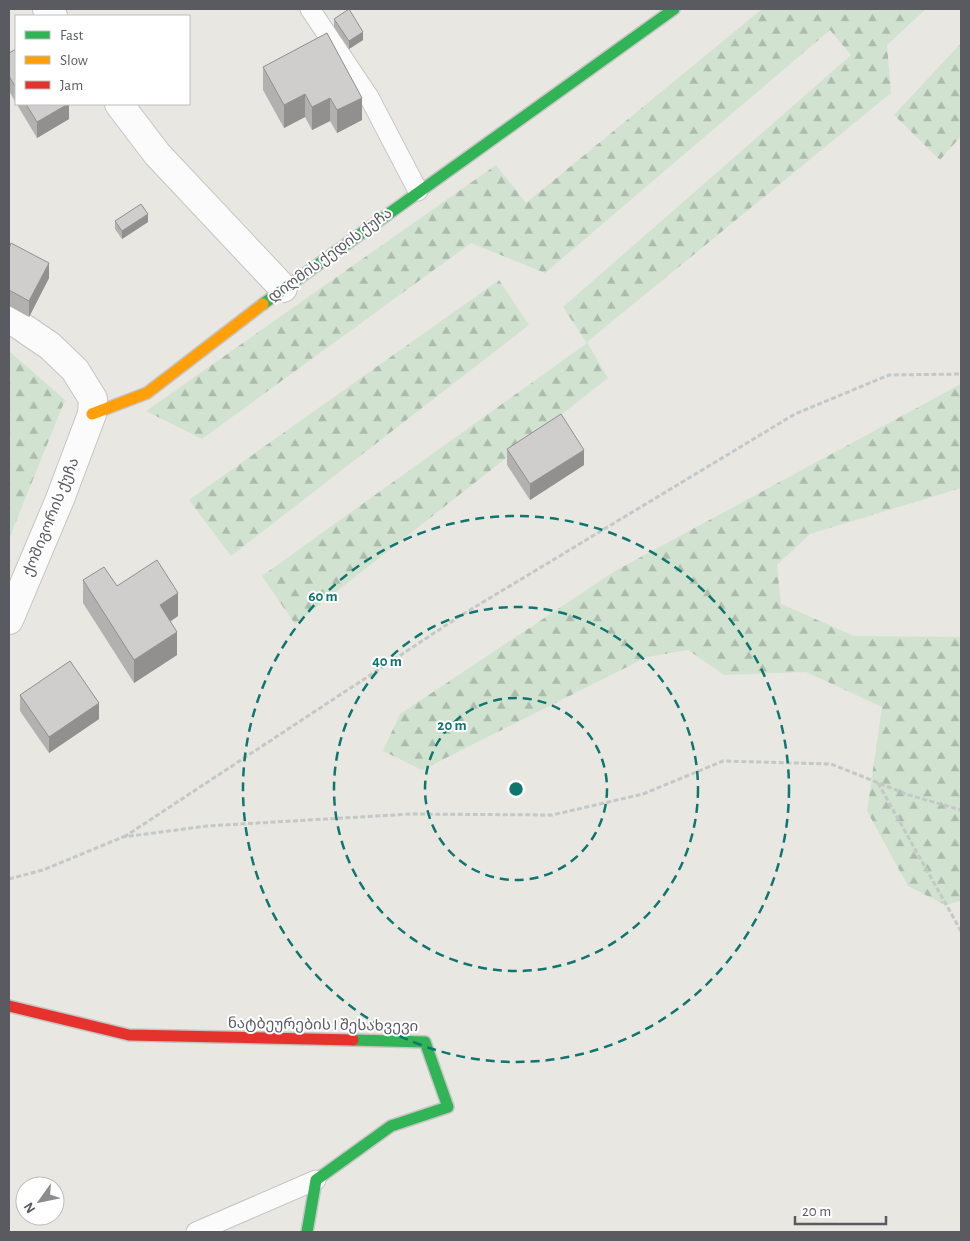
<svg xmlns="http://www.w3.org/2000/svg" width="970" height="1241" font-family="'Alegreya Sans','Noto Sans Georgian',sans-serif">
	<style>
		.forest { fill: url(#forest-firs) }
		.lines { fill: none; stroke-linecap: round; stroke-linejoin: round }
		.lane-casing { stroke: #c5c4c3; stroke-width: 21 }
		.street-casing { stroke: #c5c4c3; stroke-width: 30 }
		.fast-casing { stroke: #c5c5c4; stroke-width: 14 }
		.slow-casing { stroke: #c5c5c4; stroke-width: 14 }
		.jam-casing { stroke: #c5c5c4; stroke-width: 14 }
		.path { stroke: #c4c8c6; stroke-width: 3; stroke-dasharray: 5 2.5; stroke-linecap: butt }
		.lane { stroke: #fcfbfb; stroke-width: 19 }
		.street { stroke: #fcfbfb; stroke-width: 28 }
		.fast { stroke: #30b455; stroke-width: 11 }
		.slow { stroke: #ff9f0a; stroke-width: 11 }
		.jam { stroke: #e5322d; stroke-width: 11 }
		.wall { fill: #b2b1af }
		.shaded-wall { fill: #91908f }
		.building { fill: #cfcecc; stroke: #91908f }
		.ring { fill: none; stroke: #0f766e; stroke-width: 2.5; stroke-dasharray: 9 6 }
		.labels { text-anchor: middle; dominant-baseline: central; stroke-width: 4; stroke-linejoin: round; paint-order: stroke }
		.street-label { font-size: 15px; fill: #595b60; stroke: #fff }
		.centre { fill: #0f766e; stroke: #fff; stroke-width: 2.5 }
		.ring-label { font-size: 15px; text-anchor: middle; font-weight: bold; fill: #0f766e; stroke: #fff; stroke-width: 4; stroke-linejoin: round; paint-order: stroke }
	</style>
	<defs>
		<pattern id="forest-firs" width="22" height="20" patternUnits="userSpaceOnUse" patternTransform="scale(1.25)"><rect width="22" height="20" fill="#d1e3d0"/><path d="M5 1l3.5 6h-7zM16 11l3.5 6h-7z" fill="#adbbac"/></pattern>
	</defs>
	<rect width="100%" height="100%" fill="#e8e7e2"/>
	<g class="forest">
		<path d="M 762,9 L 926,9 L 887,45 L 891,93 L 587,342 L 608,378 L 295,624 L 262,576 L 587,343 L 563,307 L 851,55 L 830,30 L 545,273 L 471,243 L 202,439 L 146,411 L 496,165 L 526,203 Z"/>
		<path d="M 961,43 L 961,136 L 940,160 L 894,115 Z"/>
		<path d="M 499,280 L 529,325 L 231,556 L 189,500 Z"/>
		<path d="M 9,351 L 65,400 L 9,539 Z"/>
		<path d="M 961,384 L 961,488 L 810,534 L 777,565 L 781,604 L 854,636 L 961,637 L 961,901 L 945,905 L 908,886 L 867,811 L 882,707 L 806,672 L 724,675 L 688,650 L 647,657 L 422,770 L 383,751 L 400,714 L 615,571 Z"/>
	</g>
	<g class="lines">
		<g class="lane-casing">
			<g id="lane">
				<path d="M 310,9 L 369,97 L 418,191"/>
				<path d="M 196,1232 L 316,1180"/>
			</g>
		</g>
		<g class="street-casing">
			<g id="street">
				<path d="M 47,9 L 53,16"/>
				<path d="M 119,104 L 157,154 L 283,288"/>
				<path d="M 9,318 L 50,346 L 75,370 L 93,399 L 92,414 L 60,499 L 9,620"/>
			</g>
		</g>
		<g class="fast-casing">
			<g id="fast">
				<path d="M 263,304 L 674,9"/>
				<path d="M 307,1232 L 316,1180 L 391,1126 L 448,1107 L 425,1042 L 353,1040"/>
			</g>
		</g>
		<g class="slow-casing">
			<path id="slow" d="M 92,414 L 147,393 L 263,304"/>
		</g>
		<g class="jam-casing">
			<path id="jam" d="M 9,1006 L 129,1035 L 353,1040"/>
		</g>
		<g class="path">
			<path d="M 878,783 L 961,931"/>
			<path d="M 124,837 L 460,616 L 795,414 L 889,375 L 961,374"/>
			<path d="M 9,879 L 43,870 L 123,837 L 207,826 L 411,814 L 552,815 L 643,794 L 723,761 L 831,764 L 909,795 L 961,810"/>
		</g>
		<use href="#lane" class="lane"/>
		<use href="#street" class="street"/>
		<use href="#fast" class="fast"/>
		<use href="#slow" class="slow"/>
		<use href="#jam" class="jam"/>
	</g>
	<g class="wall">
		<path d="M 334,19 L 363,40 L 349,49 L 334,27 Z"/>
		<path d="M 327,33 L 362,120 L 337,133 L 330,121 L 312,130 L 305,117 L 284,128 L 263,90 L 263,67 Z"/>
		<path d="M 16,49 L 16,104 L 69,104 L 69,119 L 37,138 L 9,91 L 9,53 Z"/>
		<path d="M 115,221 L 148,222 L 122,239 L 115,229 Z"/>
		<path d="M 9,248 L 49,278 L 29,317 L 9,306 Z"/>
		<path d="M 507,449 L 584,465 L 530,500 L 507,465 Z"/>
		<path d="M 83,580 L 117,586 L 178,616 L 170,622 L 177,655 L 134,683 L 83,603 Z"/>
		<path d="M 20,695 L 99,719 L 49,753 L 20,711 Z"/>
	</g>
	<g class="shaded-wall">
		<path d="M 363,32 L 363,40 L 349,49 L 349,41 Z"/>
		<path d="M 305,94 L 305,117 L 284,128 L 284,105 Z"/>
		<path d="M 330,98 L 330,121 L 312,130 L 312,107 Z"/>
		<path d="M 362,98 L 362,120 L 337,133 L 337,110 Z"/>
		<path d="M 68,104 L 69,104 L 69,119 L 37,138 L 37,122 Z"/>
		<path d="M 148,214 L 148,222 L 122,239 L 122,231 Z"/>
		<path d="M 49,263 L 49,278 L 29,317 L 29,301 Z"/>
		<path d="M 584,450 L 584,465 L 530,500 L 530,484 Z"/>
		<path d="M 178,593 L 178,616 L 160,628 L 160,605 Z"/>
		<path d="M 177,632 L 177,655 L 134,683 L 134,660 Z"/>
		<path d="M 99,703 L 99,719 L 49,753 L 49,737 Z"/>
	</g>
	<g class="building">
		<path d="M 349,9 L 363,32 L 349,41 L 334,19 Z"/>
		<path d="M 327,33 L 362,98 L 337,110 L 330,98 L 312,107 L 305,94 L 284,105 L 263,67 Z"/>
		<path d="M 16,49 L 16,88 L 9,76 L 9,53 Z"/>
		<path d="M 26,104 L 68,104 L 37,122 Z"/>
		<path d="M 141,204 L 148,214 L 122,231 L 115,221 Z"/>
		<path d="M 11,243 L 49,263 L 29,301 L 9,290 L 9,248 Z"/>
		<path d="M 561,414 L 584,450 L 530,484 L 507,449 Z"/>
		<path d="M 157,560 L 178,593 L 160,605 L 177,632 L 134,660 L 83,580 L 104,567 L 117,586 Z"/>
		<path d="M 70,661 L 99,703 L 49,737 L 20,695 Z"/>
	</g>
	<g class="ring">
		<circle cx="516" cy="789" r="91"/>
		<circle cx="516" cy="789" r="182"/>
		<circle cx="516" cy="789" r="273"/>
	</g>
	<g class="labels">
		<g class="street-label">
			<text transform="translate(330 255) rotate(-36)">დიღმის ქედის ქუჩა</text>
			<text transform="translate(51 517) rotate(-68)">ქოშიგორის ქუჩა</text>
			<text transform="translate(323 1025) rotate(1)">ნატბეურების I შესახვევი</text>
		</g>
	</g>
	<circle cx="516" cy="789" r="8" class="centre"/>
	<g class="ring-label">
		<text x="323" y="601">60 m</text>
		<text x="387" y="666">40 m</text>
		<text x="452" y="730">20 m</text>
	</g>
	<rect width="970" height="1241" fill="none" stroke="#595b60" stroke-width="20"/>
	<rect x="15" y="15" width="175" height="90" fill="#ffffff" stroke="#bdbdbf"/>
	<rect x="25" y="31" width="25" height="8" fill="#30b455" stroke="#bdbdbf"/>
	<text x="60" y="40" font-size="15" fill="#595b60">Fast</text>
	<rect x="25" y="56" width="25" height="8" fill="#ff9f0a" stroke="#bdbdbf"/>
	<text x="60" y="65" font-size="15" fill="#595b60">Slow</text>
	<rect x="25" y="81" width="25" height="8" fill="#e5322d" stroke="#bdbdbf"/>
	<text x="60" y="90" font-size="15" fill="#595b60">Jam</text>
	<g transform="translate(40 1201) rotate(237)"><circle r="24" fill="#ffffff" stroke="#bdbdbf"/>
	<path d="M0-4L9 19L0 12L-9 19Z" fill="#8b8c8e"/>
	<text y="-8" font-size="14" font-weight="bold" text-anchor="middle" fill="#595b60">N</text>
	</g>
	<path d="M795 1216v8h91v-8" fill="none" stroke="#595b60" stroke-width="2.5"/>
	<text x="802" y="1216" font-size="15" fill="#595b60" stroke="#ffffff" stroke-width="4" paint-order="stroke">20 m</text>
</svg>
